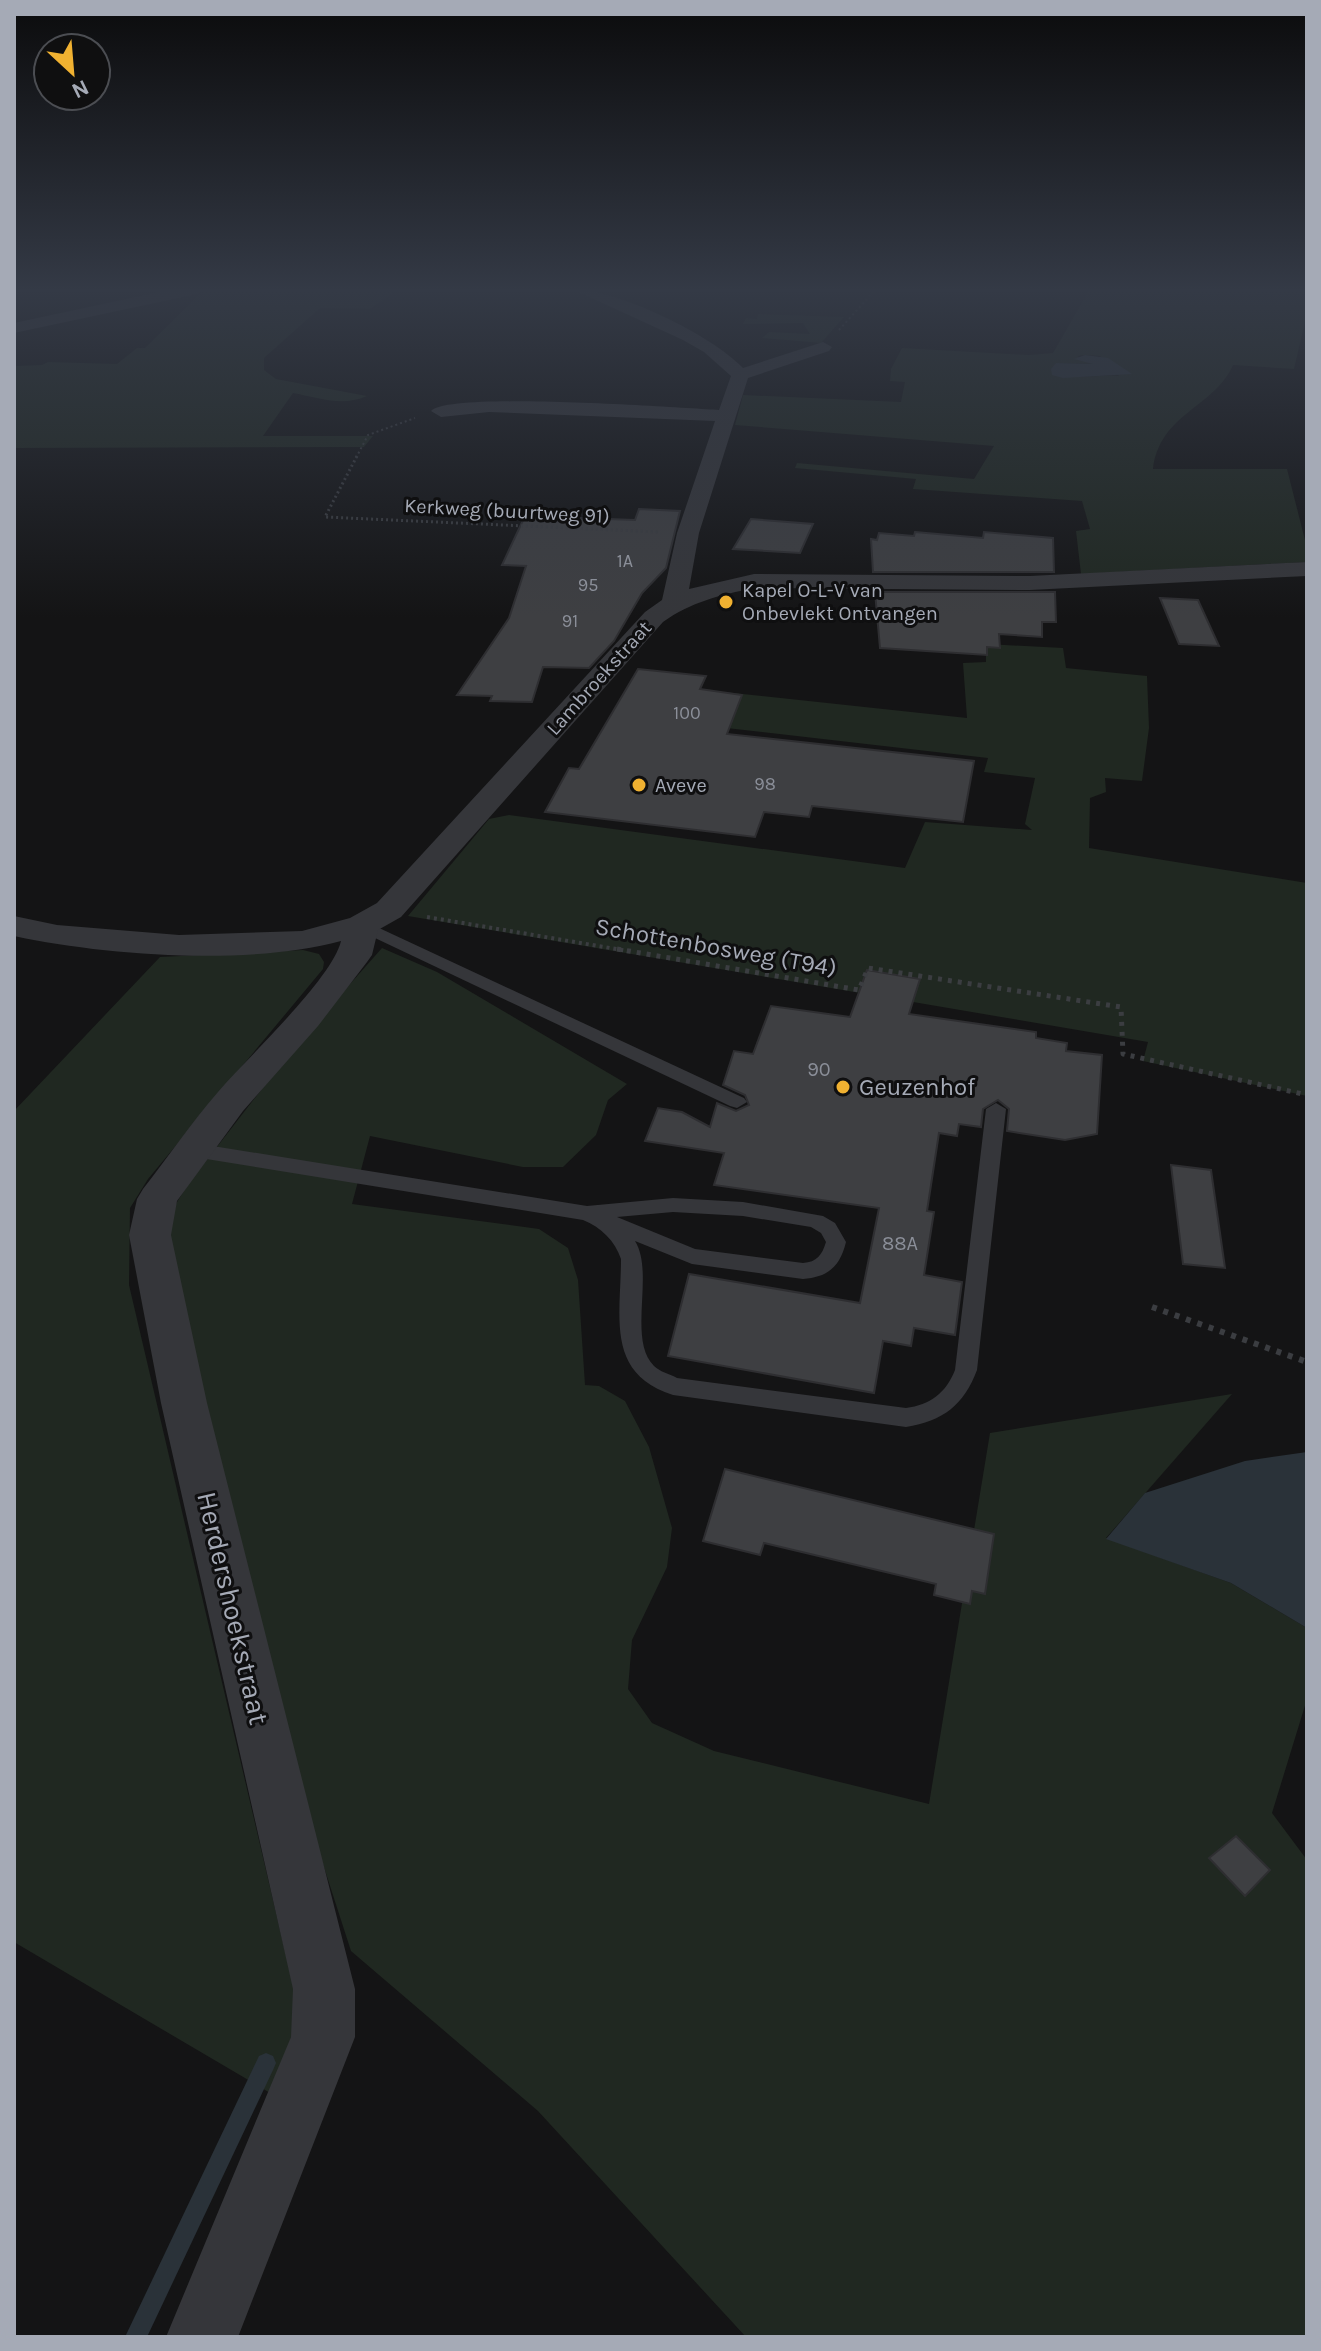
<svg xmlns="http://www.w3.org/2000/svg" width="1321" height="2351" font-family="Karla,sans-serif">
	<style>
		.green { fill: #202821; fill-rule: evenodd }
		.water { fill: #2a3239 }
		.lines { fill: none; stroke-linecap: round; stroke-linejoin: round }
		.stream { fill: #2a3239; fill-rule: evenodd }
		.building { fill: #3e3f42; stroke: #2e2e31; stroke-width: 2 }
		.path-far4 { stroke: #3b3d41; stroke-width: 2; stroke-dasharray: 2 3; stroke-linecap: butt }
		.path-far3 { stroke: #3b3d41; stroke-width: 3; stroke-dasharray: 2 3; stroke-linecap: butt }
		.path-far2 { stroke: #3b3d41; stroke-width: 4; stroke-dasharray: 3 4; stroke-linecap: butt }
		.path-far1 { stroke: #3b3d41; stroke-width: 5; stroke-dasharray: 4 6; stroke-linecap: butt }
		.path { stroke: #3b3d41; stroke-width: 6; stroke-dasharray: 5 7; stroke-linecap: butt }
		.lane { fill: #35363a; fill-rule: evenodd }
		.street { fill: #35363a; fill-rule: evenodd }
		.poi-dot { fill: #f0b131; stroke: #0f0f10; stroke-width: 3 }
		.labels { text-anchor: middle; dominant-baseline: central; stroke-width: 6; stroke-linejoin: round; paint-order: stroke }
		.far-number-label { font-size: 18px; fill: #8b8f99 }
		.far-street-label { font-size: 20px; fill: #a5aab6; stroke: #0f0f10 }
		.far-poi-label { font-size: 20px; fill: #a5aab6; stroke: #0f0f10; text-anchor: start }
		.number-label { font-size: 20px; fill: #8b8f99 }
		.street-label { font-size: 24px; fill: #a5aab6; stroke: #0f0f10 }
		.poi-label { font-size: 24px; fill: #a5aab6; stroke: #0f0f10; text-anchor: start }
		.near-street-label { font-size: 28px; fill: #a5aab6; stroke: #0f0f10 }
	</style>
	<rect width="100%" height="100%" fill="#141415"/>
	<g class="green">
		<path d="M 205,289 L 398,289 L 370,309 L 320,308 L 264,358 L 264,370 L 276,379 L 367,396 C 342,407 320,398 293,393 L 263,436 L 373,436 L 364,447 L 14,448 L 14,366 L 42,365 L 48,362 L 117,364 L 137,348 L 145,348 Z"/>
		<path d="M 1090,289 L 1307,289 L 1307,313 L 1294,369 L 1233,365 C 1214,408 1160,413 1153,469 L 1287,469 L 1307,548 L 1307,562 L 1081,574 L 1076,531 L 1090,529 L 1082,501 L 913,489 L 916,479 L 795,468 L 797,463 L 974,479 L 994,446 L 735,425 L 743,395 L 901,402 L 905,382 L 890,381 L 891,369 L 902,348 L 1029,355 L 1053,353 ZM 1085,355 L 1100,356 L 1119,376 C 1099,374 1069,381 1053,373 L 1056,363 L 1096,364 L 1077,356 Z"/>
		<path d="M 758,314 L 844,317 L 821,343 L 762,338 L 769,332 L 810,334 L 803,323 L 743,324 L 746,318 L 757,319 Z"/>
		<path d="M 986,644 L 1063,648 L 1066,668 L 1147,676 L 1149,728 L 1142,781 L 1105,778 L 1106,792 L 1090,798 L 1089,848 L 1307,883 L 1307,1096 L 1143,1061 L 1148,1042 L 408,916 L 489,819 L 509,815 L 905,868 L 925,822 L 1032,830 L 1025,824 L 1035,778 L 984,772 L 988,758 L 709,726 L 724,692 L 967,718 L 963,663 L 986,662 Z"/>
		<path d="M 382,948 L 437,972 L 627,1084 L 608,1100 L 596,1135 L 563,1167 L 523,1167 L 370,1136 L 352,1204 L 539,1229 L 568,1248 L 578,1280 L 585,1385 L 599,1386 L 625,1401 L 649,1447 L 672,1528 L 667,1567 L 632,1640 L 628,1689 L 652,1723 L 714,1751 L 929,1804 L 990,1433 L 1232,1394 L 1106,1538 L 1231,1583 L 1307,1628 L 1307,1699 L 1272,1813 L 1307,1860 L 1307,2337 L 746,2337 L 538,2111 L 351,1951 L 312,1830 L 167,1250 L 172,1210 L 189,1183 L 296,1045 Z"/>
		<path d="M 303,950 L 319,954 L 324,962 L 323,969 L 148,1179 L 130,1208 L 129,1285 L 298,2007 L 277,2097 L 14,1942 L 14,1111 L 160,957 Z"/>
	</g>
	<g class="water">
		<path d="M 1085,355 L 1108,358 L 1132,374 L 1063,378 L 1052,375 L 1051,369 L 1056,363 L 1093,364 L 1074,359 Z"/>
		<path d="M 1307,1452 L 1307,1628 L 1231,1583 L 1106,1539 L 1145,1493 L 1245,1461 Z"/>
	</g>
	<g class="lines">
		<path class="stream" d="M 266,2053 L 273,2056 L 276,2063 L 273,2070 L 147,2337 L 125,2337 L 259,2056 Z"/>
	</g>
	<g class="building">
		<path d="M 639,509 L 680,511 L 666,568 L 642,593 L 614,641 L 589,668 L 543,667 L 532,702 L 490,701 L 492,696 L 457,695 L 509,618 L 526,566 L 502,565 L 525,516 L 635,520 Z"/>
		<path d="M 751,519 L 813,524 L 800,553 L 733,549 Z"/>
		<path d="M 915,532 L 983,538 L 984,532 L 1053,538 L 1054,572 L 873,572 L 871,539 L 877,540 L 879,533 L 914,536 Z"/>
		<path d="M 875,592 L 1055,592 L 1056,622 L 1042,622 L 1042,637 L 999,634 L 1000,648 L 987,647 L 987,655 L 880,648 Z"/>
		<path d="M 1160,598 L 1198,600 L 1219,646 L 1179,644 Z"/>
		<path d="M 638,669 L 706,676 L 700,689 L 742,695 L 727,734 L 974,761 L 963,822 L 812,806 L 809,817 L 764,812 L 755,837 L 545,812 L 569,768 L 579,769 Z"/>
		<path d="M 867,970 L 920,979 L 909,1014 L 1036,1032 L 1036,1038 L 1067,1043 L 1066,1051 L 1102,1055 L 1097,1134 L 1065,1140 L 1007,1131 L 1009,1109 L 998,1100 L 983,1109 L 981,1127 L 959,1124 L 957,1136 L 939,1133 L 927,1211 L 934,1212 L 924,1275 L 962,1282 L 955,1335 L 914,1328 L 911,1346 L 883,1341 L 874,1393 L 668,1356 L 689,1274 L 860,1303 L 879,1208 L 714,1185 L 724,1153 L 645,1141 L 658,1108 L 682,1112 L 710,1127 L 717,1103 L 736,1111 L 749,1105 L 745,1095 L 723,1085 L 734,1051 L 753,1054 L 771,1006 L 850,1017 Z"/>
		<path d="M 1171,1165 L 1211,1170 L 1225,1268 L 1183,1264 Z"/>
		<path d="M 725,1469 L 994,1534 L 985,1594 L 972,1591 L 970,1604 L 934,1595 L 936,1584 L 764,1543 L 760,1555 L 703,1541 Z"/>
		<path d="M 1236,1836 L 1270,1870 L 1245,1896 L 1209,1858 Z"/>
	</g>
	<g class="lines">
		<g class="path-far4">
			<path d="M 839,330 L 876,289"/>
			<path d="M 356,458 L 368,435 L 415,418"/>
		</g>
		<path class="path-far3" d="M 357,456 L 325,517 L 659,532"/>
		<path class="path-far2" d="M 427,917 L 628,951"/>
		<path class="path-far1" d="M 617,949 L 859,990 L 868,968 L 1121,1007 L 1123,1054 L 1307,1095"/>
		<path class="path" d="M 1152,1307 L 1307,1362"/>
		<g class="lane">
			<path d="M 362,920 L 744,1098 L 747,1102 L 737,1108 L 730,1106 L 356,929 L 354,925 L 356,921 Z"/>
			<path d="M 996,1103 L 1006,1109 L 977,1370 C 964,1405 943,1421 906,1427 L 673,1395 C 605,1373 621,1317 621,1259 C 615,1241 601,1227 583,1220 L 194,1157 L 184,1150 L 194,1143 L 587,1206 L 673,1198 L 743,1202 L 823,1216 L 835,1223 L 846,1242 C 840,1266 829,1277 803,1279 L 692,1264 L 635,1241 C 655,1273 627,1339 654,1366 C 660,1372 670,1374 677,1378 L 906,1408 C 930,1405 946,1393 955,1370 L 986,1109 ZM 673,1212 L 743,1216 L 811,1227 L 821,1233 L 826,1242 C 822,1255 817,1262 803,1263 L 695,1249 L 617,1217 Z"/>
		</g>
		<g class="street">
			<path d="M 173,289 L 205,289 L 197,294 L 14,333 L 14,323 Z"/>
			<path d="M 572,289 C 617,289 712,335 743,368 L 823,342 L 832,347 L 829,351 L 748,378 L 699,533 L 689,589 L 754,574 L 1030,576 L 1307,562 L 1307,576 L 1030,590 L 754,588 C 720,595 691,602 663,622 L 401,917 L 378,930 L 372,955 L 367,962 L 318,1026 L 243,1111 L 177,1201 L 171,1235 L 207,1403 L 355,1989 L 355,2037 L 238,2337 L 166,2337 L 291,2037 L 293,1989 L 161,1403 L 129,1235 L 137,1199 L 143,1189 C 168,1157 191,1123 218,1092 C 247,1058 332,979 341,941 C 249,966 108,956 14,936 L 14,916 L 57,925 L 179,935 L 302,931 L 350,918 L 377,903 L 645,612 L 662,600 L 677,533 L 715,421 L 489,412 L 441,417 L 431,411 C 450,391 678,408 719,410 L 731,376 L 704,352 L 683,340 Z"/>
		</g>
	</g>
	<linearGradient id="sky" x2="0" y2="1"><stop stop-color="#0b0b0c"/><stop offset="0.47" stop-color="#343a46"/><stop offset="1" stop-color="#343a46" stop-opacity="0"/></linearGradient>
	<rect width="1321" height="618" fill="url(#sky)"/>
	<g class="poi-dot">
		<circle cx="726" cy="602" r="8"/>
		<circle cx="639" cy="785" r="8"/>
		<circle cx="843" cy="1087" r="8"/>
	</g>
	<g class="labels">
		<g class="far-number-label">
			<text x="625" y="561">1A</text>
			<text x="588" y="585">95</text>
			<text x="570" y="621">91</text>
			<text x="687" y="713">100</text>
			<text x="765" y="784">98</text>
		</g>
		<g class="far-street-label">
			<text transform="translate(507 511) rotate(3)">Kerkweg (buurtweg 91)</text>
			<text transform="translate(599 678) rotate(-48)">Lambroekstraat</text>
		</g>
		<g class="far-poi-label">
			<text x="742" y="590">Kapel O-L-V van<tspan x="742" dy="23">Onbevlekt Ontvangen</tspan></text>
			<text x="655" y="785">Aveve</text>
		</g>
		<g class="number-label">
			<text x="819" y="1069">90</text>
			<text x="900" y="1243">88A</text>
		</g>
		<g class="street-label">
			<text transform="translate(716 947) rotate(10)">Schottenbosweg (T94)</text>
		</g>
		<g class="poi-label">
			<text x="859" y="1087">Geuzenhof</text>
		</g>
		<g class="near-street-label">
			<text transform="translate(233 1608) rotate(77)">Herdershoekstraat</text>
		</g>
	</g>
	<rect width="1321" height="2351" fill="none" stroke="#a5aab6" stroke-width="32"/>
	<g transform="translate(72 72) rotate(154)"><circle r="38" fill="#0f0f10" stroke="#4b4d52" stroke-width="2"/>
	<path d="M0-6L14 30L0 20L-14 30Z" fill="#f0b131"/>
	<text y="-12" font-size="22" font-weight="bold" text-anchor="middle" fill="#a5aab6">N</text>
	</g>
</svg>
